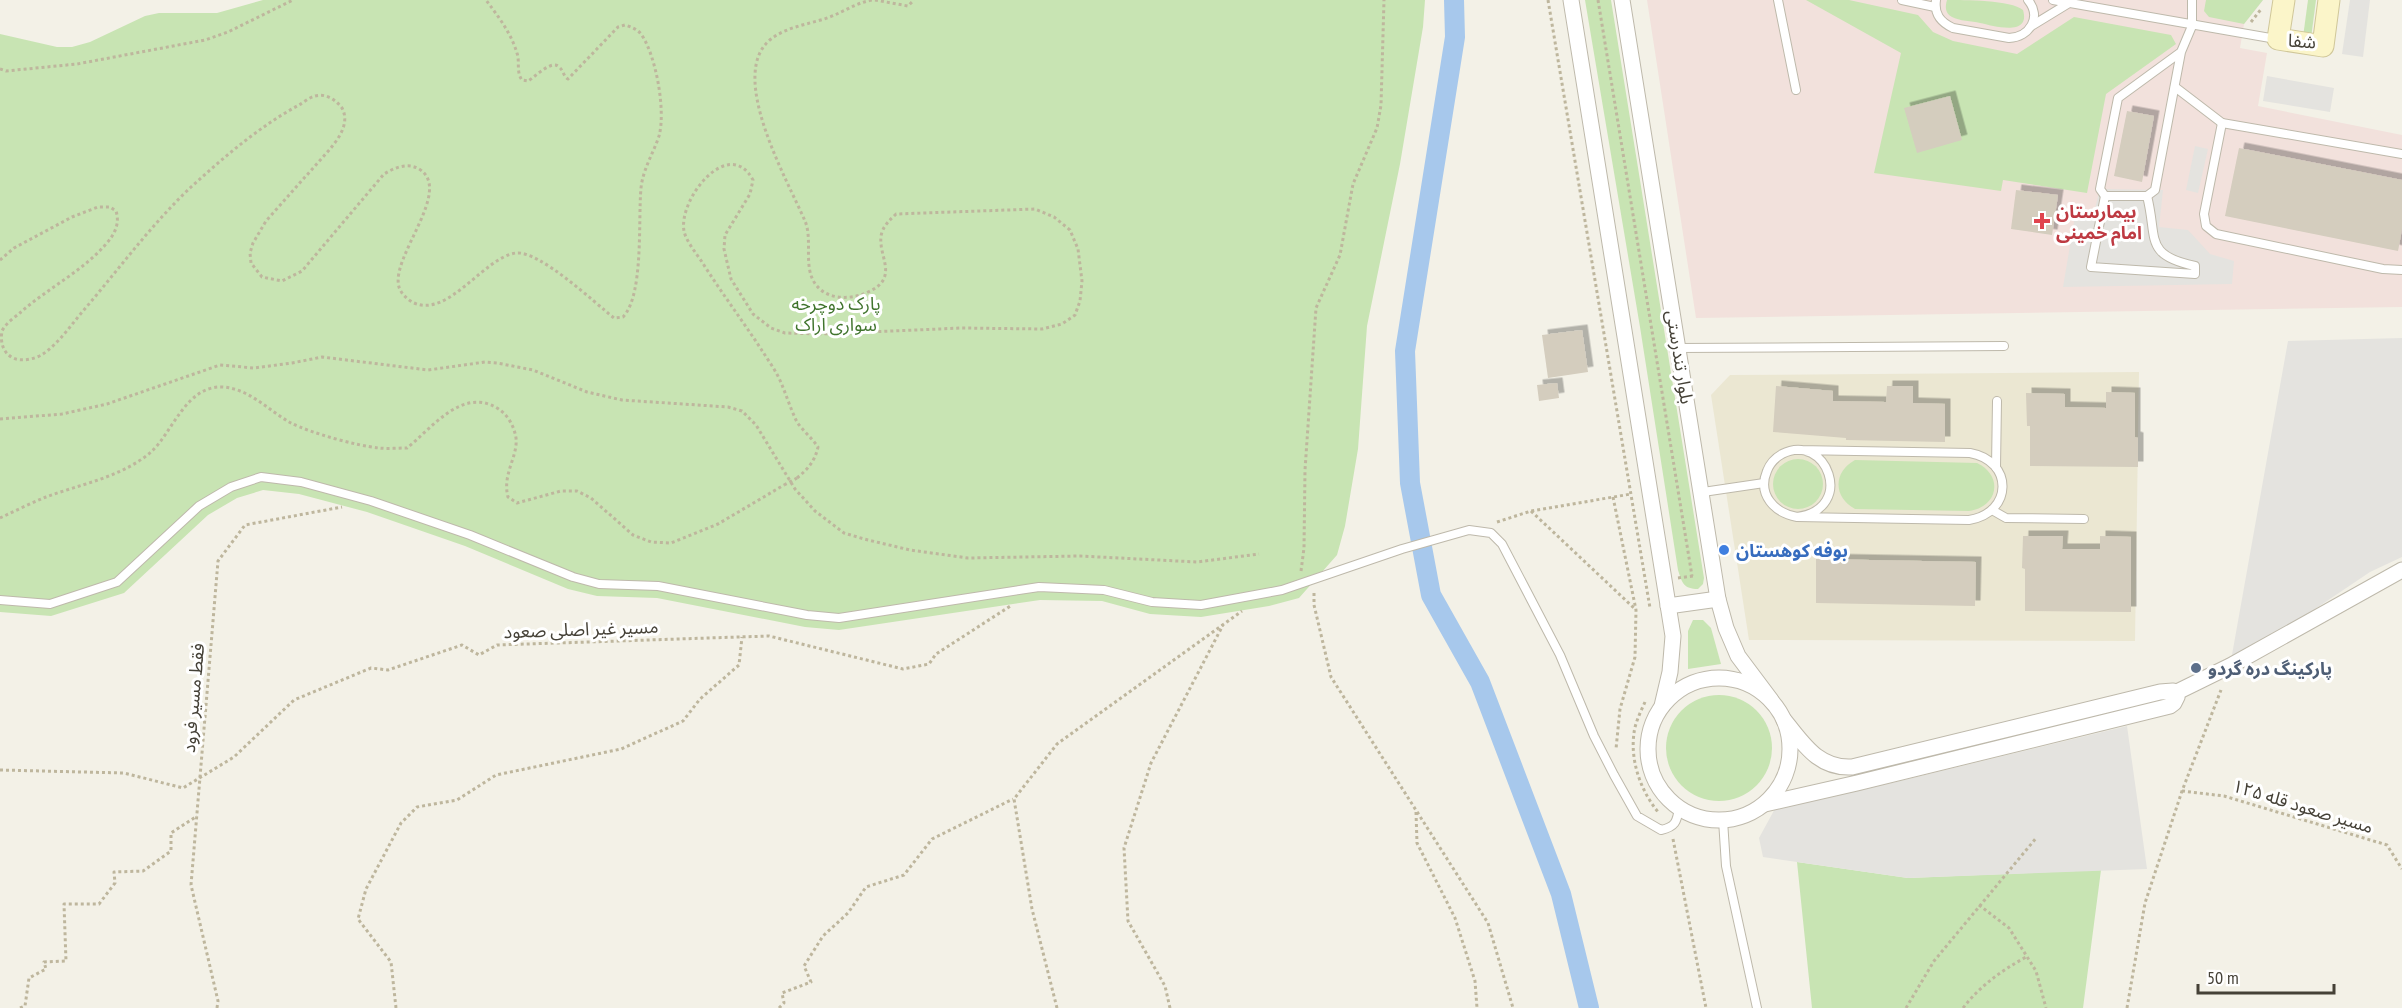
<svg xmlns="http://www.w3.org/2000/svg" width="2402" height="1008" font-family="'PT Sans Narrow','Noto Sans Arabic',sans-serif">
	<style>
		.education { fill: #ebe7d2 }
		.medical { fill: #f2e1dc }
		.green { fill: #c8e4b3 }
		.parking { fill: #e4e3df }
		.lines { fill: none; stroke-linecap: round; stroke-linejoin: round }
		.canal { stroke: #a7c8ec; stroke-width: 20 }
		.building { fill: #d4cdbe; filter: url(#shadow) }
		.lane-casing { stroke: #beb9ab; stroke-width: 10 }
		.street-casing { stroke: #beb9ab; stroke-width: 17 }
		.secondary-casing { stroke: #d0c799; stroke-width: 23 }
		.path { stroke: #beb69d; stroke-width: 3; stroke-dasharray: 3 3; stroke-linecap: butt }
		.lane { stroke: #fff; stroke-width: 8 }
		.street { stroke: #fff; stroke-width: 15 }
		.secondary { stroke: #fbf5c9; stroke-width: 21 }
		.path-bridge { stroke: #beb69d; stroke-width: 3; stroke-dasharray: 3 3; stroke-linecap: butt }
		.health-dot { fill: #e0444e; stroke: #fff; stroke-width: 2 }
		.shop-dot { fill: #3f7fe0; stroke: #fff; stroke-width: 2 }
		.service-dot { fill: #5c6f8a; stroke: #fff; stroke-width: 2 }
		.labels { text-anchor: middle; dominant-baseline: central; stroke-width: 6; stroke-linejoin: round; paint-order: stroke }
		.street-label { font-size: 18px; fill: #454137; stroke: #fff }
		.health-label { font-size: 18px; font-weight: bold; fill: #be3a42; stroke: #fff; text-anchor: start }
		.park-label { font-size: 18px; fill: #40742d; stroke: #fff }
		.shop-label { font-size: 18px; font-weight: bold; fill: #366cbe; stroke: #fff; text-anchor: start }
		.service-label { font-size: 18px; font-weight: bold; fill: #4e5e75; stroke: #fff; text-anchor: start }
	</style>
	<defs>
		<filter id="shadow"><feDropShadow dx="5.5" dy="-5.5" stdDeviation="0" flood-color="#0004"/></filter>
	</defs>
	<rect width="100%" height="100%" fill="#f3f1e7"/>
	<path class="education" d="M 2139,372 L 2135,641 L 1749,640 L 1711,395 L 1730,375 Z"/>
	<path class="medical" d="M 1647,0 L 2263,0 L 2244,24 L 2240,48 L 2267,53 L 2258,106 L 2402,135 L 2402,307 L 1696,318 Z"/>
	<g class="green">
		<path d="M 263,0 L 1425,0 L 1423,27 L 1400,164 L 1367,326 L 1358,449 L 1345,526 L 1337,555 L 1299,598 L 1269,606 L 1201,617 L 1150,614 L 1102,601 L 1040,600 L 839,630 L 805,627 L 657,598 L 597,596 L 568,589 L 465,546 L 367,512 L 299,494 L 263,490 L 237,498 L 208,515 L 124,593 L 51,616 L 0,612 L 0,34 L 57,47 L 72,47 L 90,42 L 145,16 L 159,13 L 217,13 Z"/>
		<path d="M 1585,0 L 1611,0 L 1704,578 L 1703,584 L 1698,589 C 1684,589 1682,583 1678,570 L 1640,327 Z"/>
		<path d="M 1806,0 L 1849,0 L 1918,15 L 1933,32 L 1953,41 L 2017,54 L 2074,17 L 2171,35 L 2176,44 L 2106,94 L 2087,193 L 2003,180 L 2001,191 L 1874,173 L 1901,53 Z"/>
		<path d="M 1947,0 C 1965,0 2011,0 2023,10 C 2031,37 1994,26 1980,23 C 1972,21 1959,21 1952,17 C 1945,13 1945,7 1947,0 Z"/>
		<path d="M 2206,0 L 2263,0 L 2244,24 L 2209,17 L 2204,11 Z"/>
		<path d="M 2308,0 L 2316,0 L 2311,38 L 2303,37 Z"/>
		<circle cx="1798" cy="484" r="25"/>
		<path d="M 1855,460 L 1977,463 C 2004,476 1998,507 1969,511 L 1855,509 C 1833,497 1833,472 1855,460 Z"/>
		<path d="M 1693,620 L 1703,620 L 1711,628 L 1721,664 L 1688,669 L 1688,631 Z"/>
		<circle cx="1719" cy="748" r="53"/>
		<path d="M 1797,862 L 1908,878 L 2101,870 L 2083,1008 L 1812,1008 Z"/>
	</g>
	<g class="parking">
		<path d="M 2350,0 L 2370,0 L 2363,57 L 2342,54 Z"/>
		<path d="M 2267,76 L 2334,88 L 2330,112 L 2263,101 Z"/>
		<path d="M 2195,146 L 2208,149 L 2198,193 L 2186,190 Z"/>
		<path d="M 2100,189 L 2163,190 L 2159,227 L 2188,230 L 2210,254 L 2234,261 L 2232,284 L 2063,287 L 2075,216 L 2095,208 Z"/>
		<path d="M 2402,338 L 2402,557 L 2370,572 L 2230,666 L 2288,341 Z"/>
		<path d="M 2127,726 L 2147,869 L 1908,878 L 1763,857 L 1759,838 L 1777,805 L 1811,801 L 1896,782 Z"/>
	</g>
	<g class="lines">
		<path class="canal" d="M 1454,0 L 1455,37 L 1405,351 L 1410,483 L 1431,595 L 1480,682 L 1561,894 L 1589,1008"/>
	</g>
	<g class="building">
		<path d="M 1950,96 L 1962,140 L 1917,153 L 1904,108 Z"/>
		<path d="M 2127,111 L 2154,116 L 2142,182 L 2114,176 Z"/>
		<path d="M 2239,148 L 2402,180 L 2402,229 L 2398,251 L 2225,216 Z"/>
		<path d="M 2016,190 L 2058,195 L 2052,235 L 2011,229 Z"/>
		<path d="M 1582,330 L 1588,372 L 1548,378 L 1542,335 Z"/>
		<path d="M 1557,383 L 1559,398 L 1539,401 L 1537,385 Z"/>
		<path d="M 1776,386 L 1833,391 L 1833,401 L 1886,402 L 1887,386 L 1913,386 L 1913,403 L 1945,404 L 1945,442 L 1846,440 L 1846,438 L 1773,432 Z"/>
		<path d="M 2106,392 L 2135,393 L 2135,437 L 2138,438 L 2138,467 L 2030,466 L 2030,426 L 2027,426 L 2026,393 L 2065,394 L 2065,407 L 2106,408 Z"/>
		<path d="M 2023,536 L 2063,536 L 2062,549 L 2100,549 L 2100,536 L 2131,537 L 2131,612 L 2025,611 L 2025,569 L 2022,568 Z"/>
		<path d="M 1816,559 L 1976,562 L 1975,606 L 1816,603 Z"/>
	</g>
	<g class="lines">
		<g class="lane-casing">
			<g id="lane">
				<path d="M 1778,0 L 1796,90"/>
				<path d="M 1902,0 L 1935,7"/>
				<path d="M 1936,0 C 1934,14 1940,22 1953,28 L 2009,38 C 2030,37 2042,17 2028,0"/>
				<path d="M 2053,0 L 2276,39"/>
				<path d="M 2033,25 L 2069,3"/>
				<path d="M 2181,52 L 2118,98 L 2100,189 L 2105,196 L 2147,196 L 2155,190 L 2181,52 L 2192,26 L 2192,0"/>
				<path d="M 2175,87 L 2222,123 L 2402,154"/>
				<path d="M 2222,123 L 2204,214 L 2206,226 L 2216,234 L 2383,269 L 2402,270"/>
				<path d="M 2105,196 L 2091,267 L 2195,274 L 2195,266 C 2143,255 2158,238 2147,196"/>
				<path d="M 1679,348 L 2004,346"/>
				<path d="M 1996,467 L 1997,401"/>
				<path d="M 1703,492 L 1764,483"/>
				<path d="M 1992,510 L 2006,518 L 2084,519"/>
				<path d="M 1797,517 C 1857,509 1826,431 1782,454 C 1775,458 1770,463 1767,471 C 1757,495 1775,513 1797,517 L 1969,520 C 2013,513 2014,461 1970,453 L 1798,450"/>
				<path d="M 0,600 L 50,604 L 117,582 L 199,506 L 231,487 L 261,477 L 301,482 L 371,501 L 470,535 L 573,577 L 599,584 L 658,586 L 807,615 L 839,618 L 1039,587 L 1104,590 L 1152,602 L 1201,605 L 1282,590 L 1402,549 L 1469,530 L 1491,533 L 1502,544 L 1560,655 L 1594,736 L 1614,775 L 1637,816 L 1661,830 C 1675,827 1677,822 1679,808"/>
				<path d="M 1723,820 L 1726,866 L 1757,1008"/>
			</g>
		</g>
		<g class="street-casing">
			<g id="street">
				<path d="M 1571,0 L 1673,636 L 1670,672 L 1662,706"/>
				<path d="M 1622,0 L 1718,599 L 1726,628 L 1738,656 L 1771,700"/>
				<path d="M 1668,606 L 1718,599"/>
				<circle cx="1719" cy="749" r="71"/>
				<path d="M 2175,693 L 2230,666 L 2402,570"/>
				<path d="M 1765,804 L 1857,783 L 2170,706 L 2174,703 L 2177,697 L 2173,691 L 2160,692 L 1852,767 C 1818,769 1803,743 1784,720"/>
			</g>
		</g>
		<g class="secondary-casing">
			<path id="secondary" d="M 2284,0 L 2278,39 L 2323,46 L 2329,0"/>
		</g>
		<g class="path">
			<path d="M 875,0 L 908,6 L 914,0"/>
			<path d="M 1548,0 L 1650,608"/>
			<path d="M 1598,0 L 1692,576"/>
			<path d="M 2251,22 L 2262,8"/>
			<path d="M 0,69 L 6,71 L 77,64 L 205,40 L 228,32 L 293,0"/>
			<path d="M 0,260 L 14,248 L 72,217 L 98,207 L 110,207 L 116,211 C 120,223 115,234 106,244 C 83,271 48,288 21,312 C 15,317 6,323 2,331 C 0,342 3,353 13,358 C 22,362 35,359 43,354 C 59,343 71,325 83,311 C 119,269 151,225 191,187 C 224,157 260,126 299,105 C 304,102 310,97 315,96 C 326,93 336,100 342,108 C 350,123 339,138 330,149 L 266,221 L 253,243 L 250,253 L 251,263 L 262,277 L 282,281 L 302,271 L 384,174 C 394,168 407,162 419,169 C 454,190 390,257 399,287 C 401,294 408,300 414,303 C 449,318 484,257 516,253 C 539,250 595,303 614,318 L 623,317 C 644,295 638,220 641,188 C 643,169 653,154 659,136 C 666,111 656,55 641,34 C 637,29 631,27 625,25 L 618,27 L 568,79 C 563,76 564,71 559,67 C 552,59 535,77 528,81 L 522,80 C 516,72 520,62 517,53 C 511,33 498,16 486,0"/>
			<path d="M 0,419 L 62,414 L 107,404 L 220,365 L 254,368 L 292,363 L 322,357 L 428,370 L 485,362 L 497,363 L 533,370 L 587,392 L 622,400 L 728,407 L 742,411 L 756,425 L 795,489 L 815,511 L 844,533 L 864,539 L 910,550 L 968,558 L 1080,556 L 1197,562 L 1259,554"/>
			<path d="M 797,478 C 808,469 815,461 818,447 C 812,438 803,431 797,422 C 791,410 787,397 782,385 C 777,372 768,360 761,349 C 742,320 721,292 702,262 C 696,253 686,241 684,231 C 678,199 729,135 753,180 L 750,194 L 725,235 L 724,249 L 731,279 L 753,314 L 771,328 L 785,333 L 820,334 L 962,328 L 1042,329 L 1062,324 L 1075,315 L 1080,301 L 1082,281 L 1078,249 L 1070,230 L 1054,217 L 1035,209 L 896,214 C 890,220 885,224 882,232 C 875,254 902,277 868,292 C 854,299 833,300 821,290 C 800,273 814,242 805,221 C 788,181 726,74 771,39 C 788,26 811,24 830,17 C 845,11 856,3 872,0"/>
			<path d="M 1613,497 L 1636,610 L 1635,657 L 1620,709 L 1616,749"/>
			<path d="M 1531,511 L 1635,609"/>
			<path d="M 0,518 C 15,511 31,503 46,497 C 81,484 122,477 151,452 C 173,432 186,385 223,387 C 250,389 269,411 291,423 C 311,433 357,446 379,448 C 388,449 398,448 407,448 C 432,428 462,387 497,408 C 507,414 514,425 516,438 C 518,457 502,474 508,497 L 517,503 L 561,491 L 577,491 L 591,498 L 633,535 L 651,542 L 671,543 L 718,524 L 784,485"/>
			<path d="M 1497,522 L 1531,511 L 1631,494"/>
			<path d="M 1301,571 L 1304,548 L 1305,470 L 1316,308 L 1340,255 L 1353,184 L 1377,128 L 1381,105 L 1384,0"/>
			<path d="M 1678,578 L 1693,576"/>
			<path d="M 1314,593 L 1314,605 L 1331,677 L 1488,923 L 1513,1008"/>
			<path d="M 1645,702 C 1641,711 1635,723 1634,733 C 1630,761 1641,792 1659,813"/>
			<path d="M 0,770 L 124,773 L 183,788 L 234,757 L 294,700 L 371,668 L 388,670 L 462,645 L 479,655 L 497,645 L 769,636 L 903,669 L 929,664 L 936,654 L 1012,605"/>
			<path d="M 2182,791 L 2224,796 L 2387,845 L 2402,869"/>
			<path d="M 1416,812 L 1417,843 L 1455,918 L 1475,981 L 1477,1008"/>
			<path d="M 1673,839 L 1706,1008"/>
			<path d="M 1979,905 L 2009,928 L 2036,971 L 2046,1008"/>
			<path d="M 20,1008 L 25,1006 L 29,978 L 46,969 L 44,962 L 66,961 L 64,904 L 99,904 L 115,883 L 114,872 L 143,871 L 171,851 L 171,833 L 197,816"/>
			<path d="M 217,1008 L 218,1001 L 191,885 L 218,561 L 245,525 L 342,507"/>
			<path d="M 396,1008 L 391,962 L 358,919 L 366,889 L 401,823 L 417,807 L 457,800 L 496,775 L 621,749 L 683,721 L 700,699 L 739,665 L 742,637"/>
			<path d="M 779,1008 L 784,1003 L 782,993 L 811,982 L 804,966 L 823,936 L 848,913 L 866,887 L 904,875 L 932,839 L 1013,799"/>
			<path d="M 1057,1008 L 1032,909 L 1014,799 L 1057,744 L 1242,611"/>
			<path d="M 1170,1008 L 1165,986 L 1128,921 L 1124,848 L 1151,763 L 1223,625"/>
			<path d="M 1906,1008 L 1934,961 L 2037,837"/>
			<path d="M 1963,1008 C 1981,985 2001,971 2026,957"/>
			<path d="M 2127,1008 L 2145,903 L 2182,791 L 2221,690"/>
		</g>
		<use href="#lane" class="lane"/>
		<use href="#street" class="street"/>
		<use href="#secondary" class="secondary"/>
		<path class="path-bridge" d="M 784,485 L 797,478"/>
	</g>
	<path class="health-dot" d="M2039 212h6v6h6v6h-6v6h-6v-6h-6v-6h6z"/>
	<circle class="shop-dot" cx="1724" cy="550" r="6"/>
	<circle class="service-dot" cx="2196" cy="668" r="6"/>
	<g class="labels">
		<g class="street-label">
			<text transform="translate(2302 41) rotate(4)">شفا</text>
			<text transform="translate(1680 357) rotate(81)">بلوار تندرستی</text>
			<text transform="translate(581 629) rotate(-2)">مسیر غیر اصلی صعود</text>
			<text transform="translate(193 698) rotate(-85)">فقط مسیر فرود</text>
			<text transform="translate(2303 806) rotate(17)">مسیر صعود قله ۱۲۵</text>
		</g>
		<g class="health-label">
			<text x="2056" y="211">بیمارستان<tspan x="2056" dy="21">امام خمینی</tspan></text>
		</g>
		<g class="park-label">
			<text x="836" y="303">پارک دوچرخه<tspan x="836" dy="21">سواری اراک</tspan></text>
		</g>
		<g class="shop-label">
			<text x="1736" y="550">بوفه کوهستان</text>
		</g>
		<g class="service-label">
			<text x="2208" y="668">پارکینگ دره گردو</text>
		</g>
	</g>
	<path d="M2198 984v9h136v-9" fill="none" stroke="#454137" stroke-width="3"/>
	<text x="2207" y="984" font-size="18" fill="#454137" stroke="#ffffff" stroke-width="4.5" paint-order="stroke">50 m</text>
</svg>
